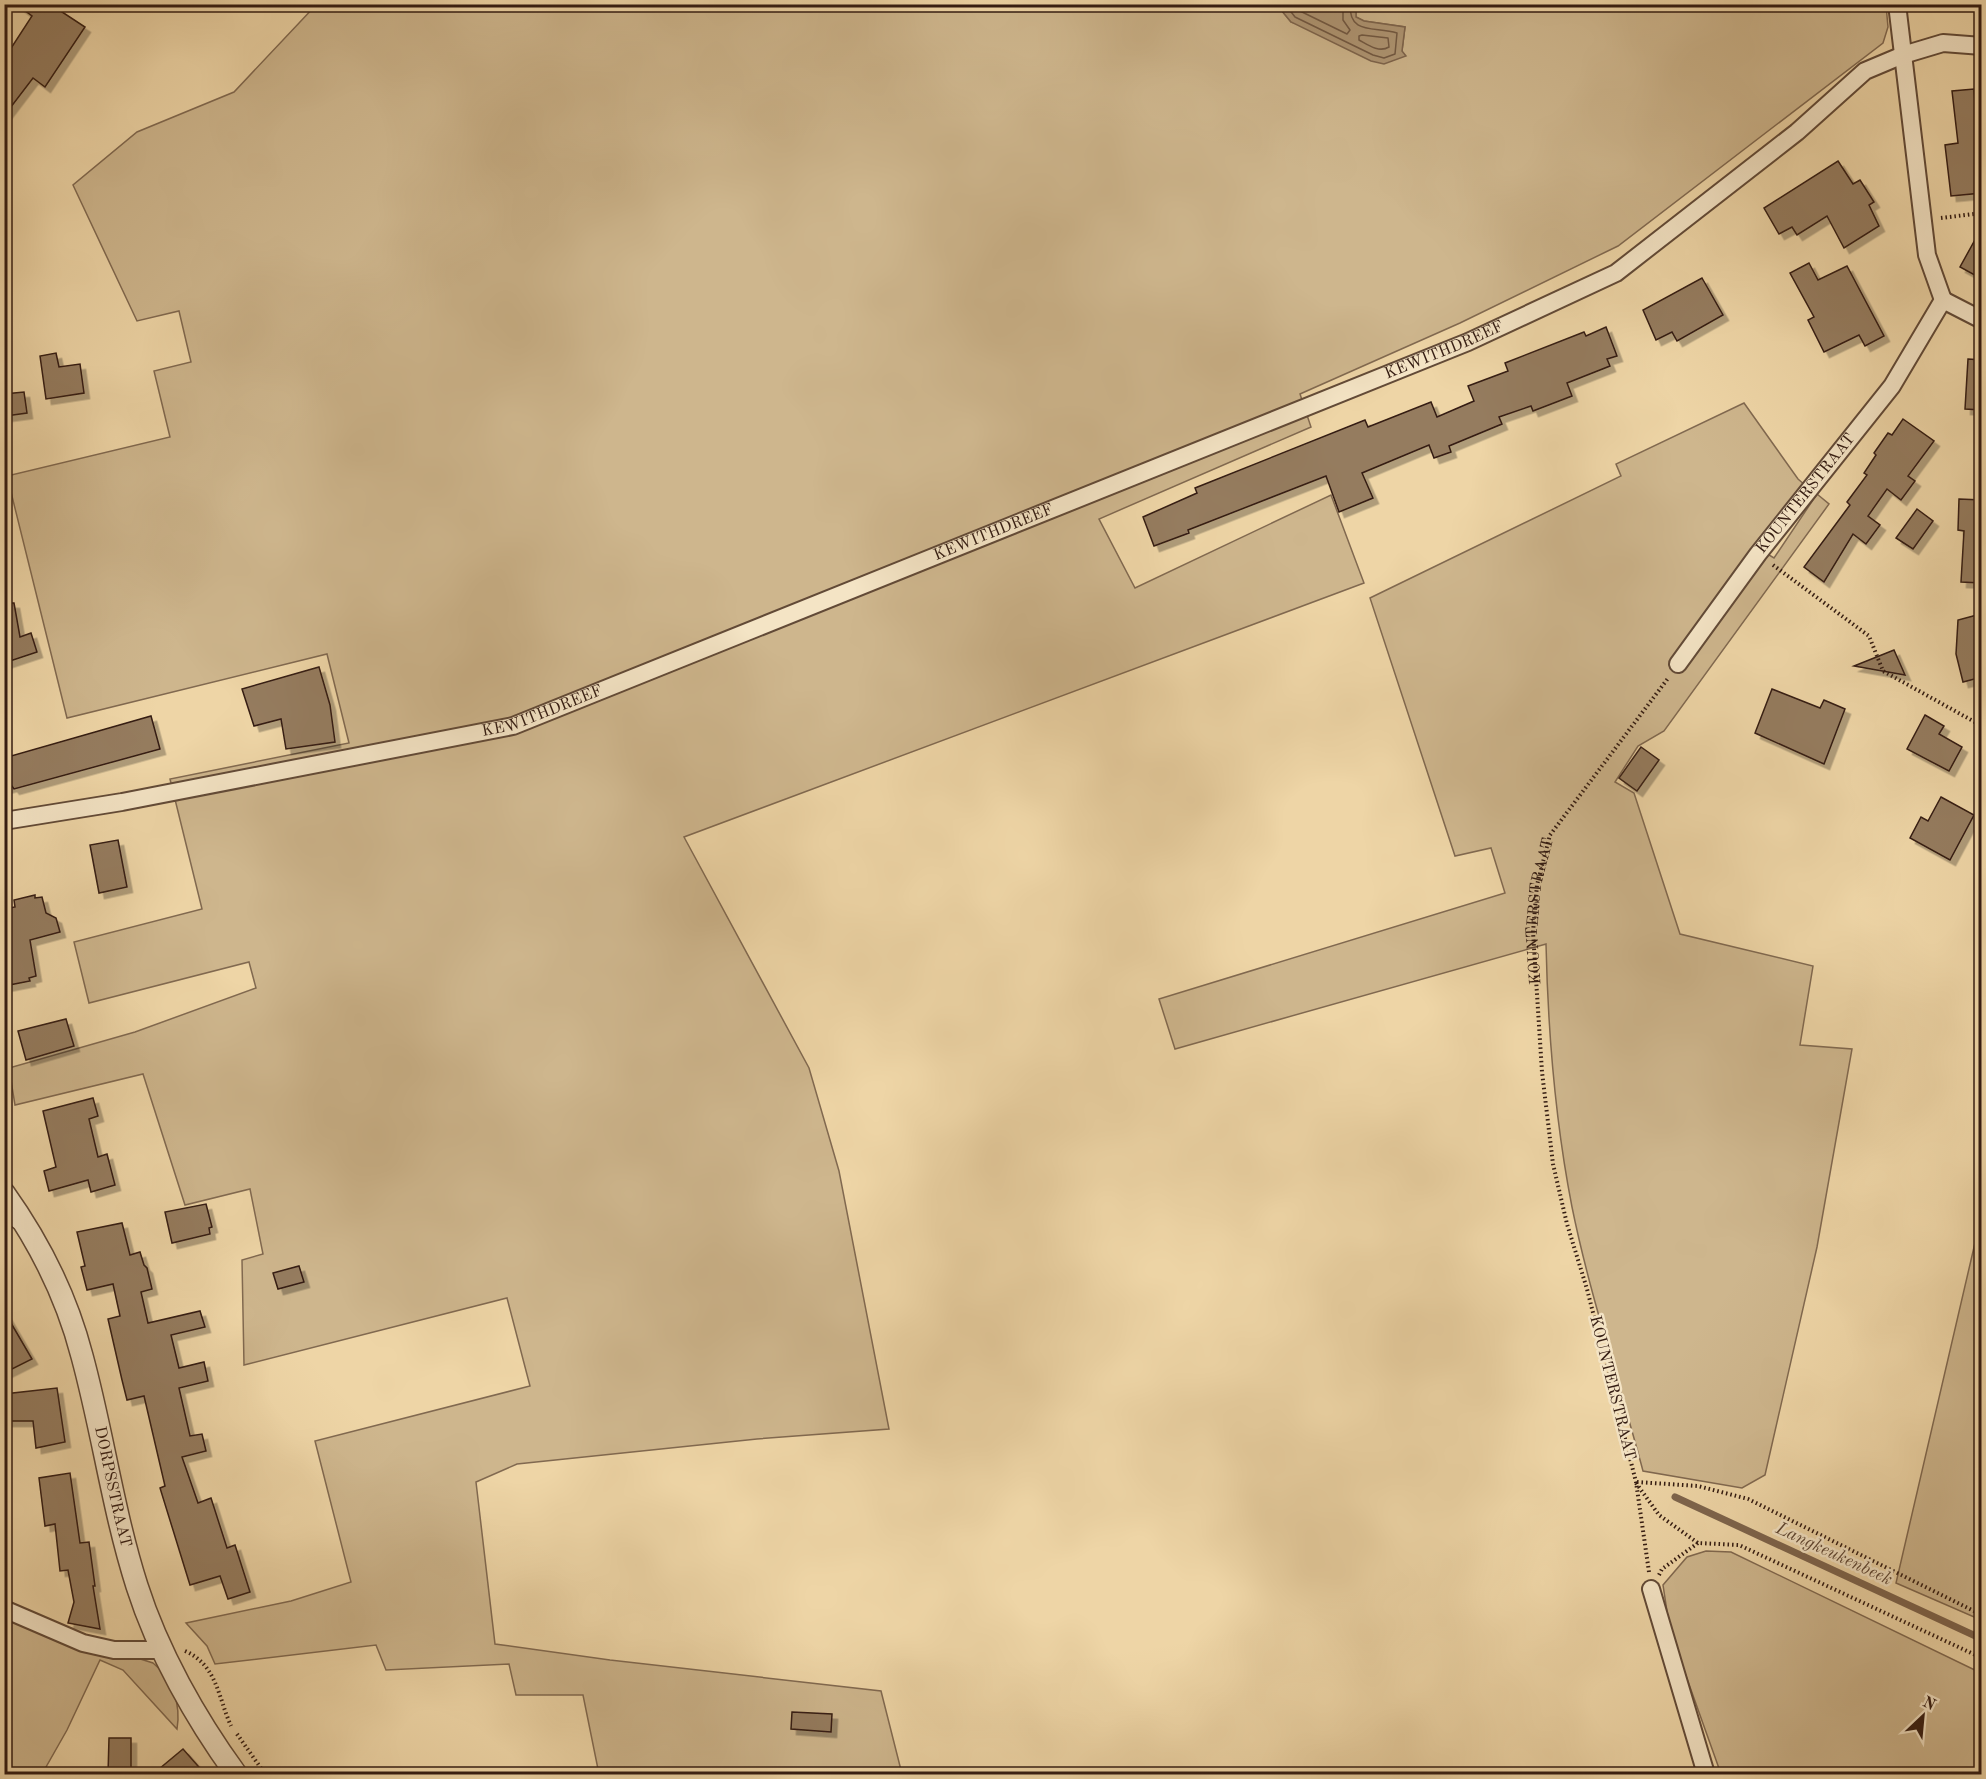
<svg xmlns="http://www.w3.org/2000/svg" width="1986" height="1779" font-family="'Old Standard TT',serif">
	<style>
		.green { fill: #ceb68d; stroke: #816950; stroke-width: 1.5 }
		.water { fill: #af9674; stroke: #7e654d; stroke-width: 1.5 }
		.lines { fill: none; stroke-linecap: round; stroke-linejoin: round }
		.shore { stroke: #725943; stroke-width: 1.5 }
		.stream { stroke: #7e654d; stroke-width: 7 }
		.building { fill: #957c5f; stroke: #341c12; stroke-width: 1.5; filter: url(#shadow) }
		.service-casing { stroke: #624a37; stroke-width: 11 }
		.minor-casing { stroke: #624a37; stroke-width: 20 }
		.tertiary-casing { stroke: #624a37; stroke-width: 24 }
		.path { stroke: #341c12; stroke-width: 4; stroke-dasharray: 1.5 3; stroke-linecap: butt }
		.service { stroke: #f4e4c5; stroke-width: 8 }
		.minor { stroke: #f4e4c5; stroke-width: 16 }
		.tertiary { stroke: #f4e4c5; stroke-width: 21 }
		.labels { text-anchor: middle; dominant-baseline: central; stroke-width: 5; stroke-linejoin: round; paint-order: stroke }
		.street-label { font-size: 16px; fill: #341c12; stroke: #f4e4c5 }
		.water-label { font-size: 18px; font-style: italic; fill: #5f4734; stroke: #f4e4c5 }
	</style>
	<defs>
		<filter id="shadow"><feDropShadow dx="5.5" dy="5.5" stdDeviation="0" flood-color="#0004"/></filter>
	</defs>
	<rect width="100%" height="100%" fill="#eed5a6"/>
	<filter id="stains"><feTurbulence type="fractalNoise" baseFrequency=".00333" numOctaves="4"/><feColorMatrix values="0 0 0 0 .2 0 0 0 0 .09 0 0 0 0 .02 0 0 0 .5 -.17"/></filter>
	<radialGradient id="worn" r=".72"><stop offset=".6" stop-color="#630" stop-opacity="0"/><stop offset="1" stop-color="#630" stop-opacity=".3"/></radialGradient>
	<g class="green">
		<path d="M 1187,4 L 1189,7 L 1188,5 L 1277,5 L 1291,22 L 1402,51 L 1405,27 L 1364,21 L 1356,17 L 1356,5 L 1886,5 L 1888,27 L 1883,43 L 1618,246 L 1460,323 L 1300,394 L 1311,427 L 1099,519 L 1135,588 L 1331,495 L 1364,583 L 684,837 L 809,1068 L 839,1171 L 889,1429 L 757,1439 L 517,1464 L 476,1482 L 495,1644 L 610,1660 L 881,1691 L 902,1774 L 599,1774 L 583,1695 L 516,1695 L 509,1664 L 386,1670 L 376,1645 L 215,1664 L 207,1646 L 186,1623 L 291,1601 L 351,1582 L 315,1441 L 530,1386 L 507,1298 L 244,1365 L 242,1260 L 263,1254 L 250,1189 L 185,1205 L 143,1074 L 15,1105 L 9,1068 L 135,1032 L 256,988 L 249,962 L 89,1003 L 74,942 L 202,909 L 170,779 L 349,743 L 327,654 L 67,718 L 7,476 L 170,437 L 154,371 L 191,362 L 179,311 L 137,321 L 73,185 L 137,132 L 234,92 L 316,5 Z"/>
		<path d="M 1744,403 L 1798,479 L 1805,485 L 1759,549 L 1774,558 L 1817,494 L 1829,504 L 1664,731 L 1638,746 L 1615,782 L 1634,793 L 1680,934 L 1813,966 L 1800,1045 L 1852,1049 L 1817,1247 L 1765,1475 L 1742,1488 L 1643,1471 C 1620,1384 1590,1296 1572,1207 C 1555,1120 1548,1033 1546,944 L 1175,1049 L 1159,999 L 1505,893 L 1491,848 L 1455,856 L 1370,598 L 1621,476 L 1616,464 Z"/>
		<path d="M 1981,1217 L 1982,1620 L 1981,1620 L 1896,1583 Z"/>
		<path d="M 1706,1551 L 1731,1552 L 1981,1673 L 1981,1774 L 1721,1774 L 1670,1631 L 1663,1585 L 1687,1557 Z"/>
		<path d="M 4,1616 L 153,1663 C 173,1679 181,1705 177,1729 L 123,1670 L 100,1660 L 67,1730 L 42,1774 L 5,1774 Z"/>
	</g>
	<path class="water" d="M 1277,5 L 1356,5 L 1356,17 L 1364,21 L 1405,27 L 1402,51 L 1406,56 L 1384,64 L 1371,61 L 1291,22 Z"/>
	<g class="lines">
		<g class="shore">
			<path d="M 1285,4 L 1295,17 L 1373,55 L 1384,58 L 1395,54 L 1397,33 C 1375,26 1349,36 1350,4"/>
			<path d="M 1294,4 L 1300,11 L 1347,34 L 1350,30 L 1343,20 L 1343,4"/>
			<path d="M 1362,35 L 1388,38 L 1389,47 C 1379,53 1368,45 1359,40 L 1359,36 Z"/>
		</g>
		<path class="stream" d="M 1675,1497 L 1982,1639"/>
	</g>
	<g class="building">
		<path d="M 16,4 L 50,4 L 85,27 L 45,87 L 33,78 L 4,116 L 4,59 L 32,16 Z"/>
		<path d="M 1974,89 L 1975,102 L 1982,101 L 1982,193 L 1951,196 L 1945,145 L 1958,143 L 1952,91 Z"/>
		<path d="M 1838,161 L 1853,184 L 1860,180 L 1874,202 L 1869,205 L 1879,226 L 1844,248 L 1827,216 L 1797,235 L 1792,227 L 1779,234 L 1764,208 Z"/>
		<path d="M 1982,227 L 1982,279 L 1960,267 Z"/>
		<path d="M 1809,263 L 1818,280 L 1847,266 L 1884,336 L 1865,346 L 1859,335 L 1824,352 L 1808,320 L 1814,317 L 1790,273 Z"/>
		<path d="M 1702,278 L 1723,315 L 1677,341 L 1672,332 L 1656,340 L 1643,310 Z"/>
		<path d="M 1606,327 L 1617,356 L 1607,359 L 1610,366 L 1567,383 L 1572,396 L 1533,411 L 1531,406 L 1499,417 L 1502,424 L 1449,446 L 1451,452 L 1434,458 L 1429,445 L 1362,473 L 1373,498 L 1339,512 L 1326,476 L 1188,530 L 1189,533 L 1154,546 L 1143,517 L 1197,493 L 1195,488 L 1365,420 L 1368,427 L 1431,402 L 1437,417 L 1474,401 L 1468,386 L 1508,371 L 1505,363 L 1584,332 L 1586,336 Z"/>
		<path d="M 56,353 L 59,367 L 80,364 L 84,393 L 46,399 L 40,356 Z"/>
		<path d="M 1968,359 L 1982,360 L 1982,410 L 1965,409 Z"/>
		<path d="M 24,392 L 27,413 L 6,416 L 4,394 Z"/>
		<path d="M 1903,419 L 1934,441 L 1908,476 L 1915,481 L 1901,500 L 1887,489 L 1868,516 L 1880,525 L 1866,544 L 1853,534 L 1824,582 L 1804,567 L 1850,505 L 1847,502 L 1867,475 L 1864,473 L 1876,455 L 1874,453 L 1888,433 L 1892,435 Z"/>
		<path d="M 1959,499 L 1982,500 L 1982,583 L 1961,582 L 1964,531 L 1958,530 Z"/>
		<path d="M 1917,509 L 1933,521 L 1913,549 L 1896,538 Z"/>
		<path d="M 4,603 L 14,603 L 20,637 L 31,633 L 37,652 L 4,663 Z"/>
		<path d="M 1977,615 L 1982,635 L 1982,677 L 1963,682 L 1956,654 L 1958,620 Z"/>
		<path d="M 1894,650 L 1905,675 L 1854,666 Z"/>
		<path d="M 319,667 L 330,705 L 335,742 L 286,749 L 281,719 L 254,726 L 242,689 Z"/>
		<path d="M 1772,689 L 1820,708 L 1824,700 L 1845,709 L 1824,764 L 1755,733 Z"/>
		<path d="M 1925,715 L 1944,726 L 1939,734 L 1962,747 L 1949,771 L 1907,749 Z"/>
		<path d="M 151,716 L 160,749 L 14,789 L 12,786 L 4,788 L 4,758 Z"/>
		<path d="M 1641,747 L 1659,760 L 1637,791 L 1619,778 Z"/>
		<path d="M 1941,797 L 1974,815 L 1950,860 L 1910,838 L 1921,817 L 1928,821 Z"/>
		<path d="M 118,840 L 127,887 L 99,893 L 90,845 Z"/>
		<path d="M 35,895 L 35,898 L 42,897 L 46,913 L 56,918 L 60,932 L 30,940 L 36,976 L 29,978 L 30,981 L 4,986 L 4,909 L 15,907 L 14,900 Z"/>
		<path d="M 66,1019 L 74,1046 L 26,1060 L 18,1031 Z"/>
		<path d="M 93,1098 L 98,1116 L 89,1119 L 98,1157 L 107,1154 L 115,1185 L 91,1192 L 88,1180 L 49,1191 L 44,1171 L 56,1167 L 43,1111 Z"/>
		<path d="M 206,1204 L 212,1227 L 209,1228 L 210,1234 L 172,1243 L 165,1212 Z"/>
		<path d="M 122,1223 L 130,1255 L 140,1252 L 144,1265 L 147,1268 L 152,1289 L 141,1292 L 148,1323 L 200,1311 L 205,1327 L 171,1335 L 179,1368 L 204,1362 L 208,1381 L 179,1388 L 190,1436 L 202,1434 L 206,1451 L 182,1457 L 198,1503 L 211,1498 L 227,1548 L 235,1545 L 250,1592 L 228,1599 L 220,1576 L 190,1585 L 160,1488 L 165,1486 L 144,1396 L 127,1400 L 122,1380 L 108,1319 L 120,1316 L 113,1284 L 87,1290 L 81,1267 L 85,1266 L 77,1232 Z"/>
		<path d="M 299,1266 L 304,1282 L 278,1289 L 273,1273 Z"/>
		<path d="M 4,1311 L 32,1359 L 4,1373 Z"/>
		<path d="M 57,1388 L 65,1442 L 36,1448 L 33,1421 L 4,1421 L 4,1394 Z"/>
		<path d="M 70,1473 L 80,1543 L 89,1542 L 95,1586 L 93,1586 L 100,1629 L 68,1623 L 74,1602 L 68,1570 L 60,1571 L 55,1524 L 45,1526 L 39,1478 Z"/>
		<path d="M 792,1712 L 832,1714 L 831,1732 L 791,1729 Z"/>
		<path d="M 109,1738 L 131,1738 L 131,1774 L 108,1774 Z"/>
		<path d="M 183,1749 L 205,1774 L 153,1774 Z"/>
	</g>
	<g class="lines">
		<g class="service-casing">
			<path id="service" d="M 4,1216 L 19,1226"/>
		</g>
		<g class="minor-casing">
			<g id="minor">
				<path d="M 1897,4 L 1927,255 L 1943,300"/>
				<path d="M 1943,300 L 1982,320"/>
				<path id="s2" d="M 1678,664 L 1758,554 L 1892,386 L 1943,300"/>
				<path id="s3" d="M 4,821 L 122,802 L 513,726 L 1468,342 L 1616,273 L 1797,132 L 1865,71 L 1903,55 L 1943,43 L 1982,46"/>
				<path d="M 1651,1589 L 1706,1774"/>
				<path d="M 4,1609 L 83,1643 L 114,1650 L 164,1650"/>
			</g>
		</g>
		<g class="tertiary-casing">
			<g id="tertiary">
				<path id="s4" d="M 4,1193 C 39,1242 67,1298 82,1356 C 103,1433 113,1511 137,1586 C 158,1652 196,1719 236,1774"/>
			</g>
		</g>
		<g class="path">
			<path d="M 1941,218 L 1982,213"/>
			<path d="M 1773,565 L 1869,636 L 1883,671 L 1982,726"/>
			<path d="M 1637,1482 L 1698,1486 L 1748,1499 L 1982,1615"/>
			<path d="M 1636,1483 L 1659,1515 L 1698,1543 L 1739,1545 L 1982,1658"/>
			<path id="s1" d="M 1649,1572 L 1636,1482 L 1587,1289 L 1567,1224 L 1553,1164 L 1542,1072 L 1533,932 L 1537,885 L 1550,835 L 1669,677"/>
			<path d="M 1659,1575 L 1662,1569 L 1698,1543"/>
			<path d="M 185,1651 C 217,1665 218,1697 231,1726"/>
			<path d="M 237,1734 L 265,1774"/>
		</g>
		<use href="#service" class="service"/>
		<use href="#minor" class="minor"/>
		<use href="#tertiary" class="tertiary"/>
	</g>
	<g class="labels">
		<g class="street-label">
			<text stroke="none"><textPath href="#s3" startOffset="1522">KEWITHDREEF</textPath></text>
			<text stroke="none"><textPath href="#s2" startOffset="213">KOUNTERSTRAAT</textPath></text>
			<text stroke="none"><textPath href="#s3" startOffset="1036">KEWITHDREEF</textPath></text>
			<text stroke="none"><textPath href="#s3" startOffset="550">KEWITHDREEF</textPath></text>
			<text stroke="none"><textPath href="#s1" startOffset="674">KOUNTERSTRAAT</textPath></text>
			<text transform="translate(1612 1388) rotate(76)">KOUNTERSTRAAT</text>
			<text stroke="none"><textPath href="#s4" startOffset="316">DORPSSTRAAT</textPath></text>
		</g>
		<g class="water-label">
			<text transform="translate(1834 1554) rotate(25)">Langkeukenbeek</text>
		</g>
	</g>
	<rect width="1986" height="1779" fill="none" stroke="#eed5a6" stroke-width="24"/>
	<rect x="6" y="6" width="1974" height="1767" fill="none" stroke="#341c12" stroke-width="3"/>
	<rect x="12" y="12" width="1962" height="1755" fill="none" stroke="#341c12" stroke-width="1.5"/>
	<g transform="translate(1923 1716) rotate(26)" stroke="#f4e4c5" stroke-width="4.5" paint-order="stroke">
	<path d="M0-4.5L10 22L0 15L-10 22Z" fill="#341c12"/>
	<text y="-9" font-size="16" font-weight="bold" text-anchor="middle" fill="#341c12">N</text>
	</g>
	<rect width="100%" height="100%" filter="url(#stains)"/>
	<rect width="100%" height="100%" fill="url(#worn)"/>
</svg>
